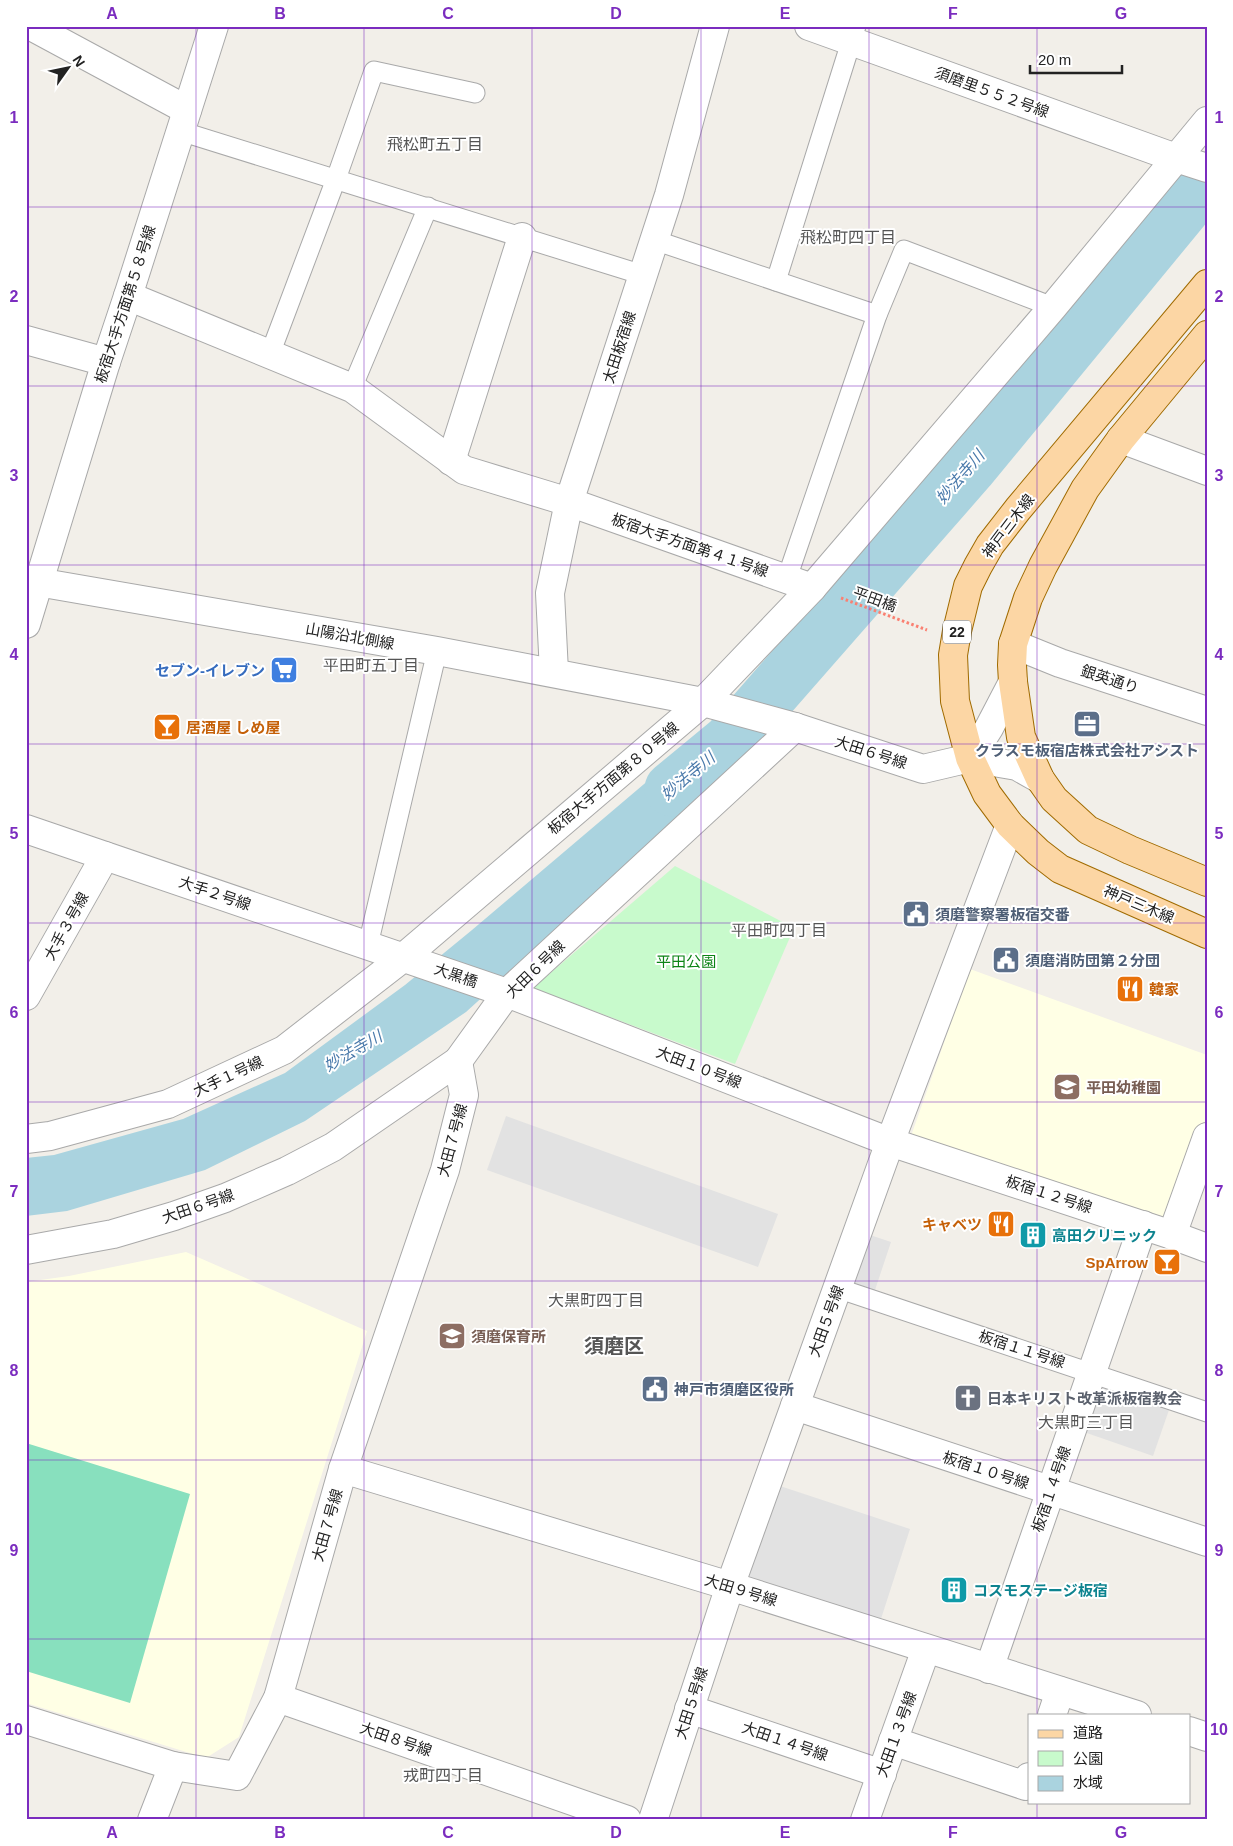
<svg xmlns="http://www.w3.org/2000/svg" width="1233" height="1846" font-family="Arial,'Noto Sans JP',sans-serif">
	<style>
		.education { fill: #ffffe5 }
		.park { fill: #c8facc }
		.pitch { fill: #88e0be }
		.parking { fill: #e2e2e2 }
		.water { fill: #aad3df }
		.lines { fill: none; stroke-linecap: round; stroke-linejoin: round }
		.river { stroke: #aad3df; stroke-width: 55 }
		.service-casing { stroke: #a9a9a9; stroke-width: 21 }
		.minor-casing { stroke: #a9a9a9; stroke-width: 30 }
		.tertiary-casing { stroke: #a9a9a9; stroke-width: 30 }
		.primary-casing { stroke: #a06b00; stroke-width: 30 }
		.path { stroke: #fa8072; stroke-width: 3; stroke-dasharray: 2.5 2.5; stroke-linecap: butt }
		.service { stroke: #fff; stroke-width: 19 }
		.minor { stroke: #fff; stroke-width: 28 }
		.tertiary { stroke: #fff; stroke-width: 28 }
		.primary { stroke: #fcd6a4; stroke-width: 28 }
		.grid { fill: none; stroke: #7b2cbf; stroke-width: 1; stroke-opacity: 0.55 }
		.labels { text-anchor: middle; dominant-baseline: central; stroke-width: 4; stroke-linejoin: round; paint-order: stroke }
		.shield { fill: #fff; stroke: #646464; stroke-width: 1 }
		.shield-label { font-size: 14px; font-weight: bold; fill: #222 }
		.street-label { font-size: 15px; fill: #222; stroke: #fff }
		.shop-label { font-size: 15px; font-weight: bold; fill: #366cbe; stroke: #fff; text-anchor: end }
		.food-label { font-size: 15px; font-weight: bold; fill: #c56008; stroke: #fff; text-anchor: start }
		.service-label { font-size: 15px; font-weight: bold; fill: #4e5e75; stroke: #fff; text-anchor: start }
		.park-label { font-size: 15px; fill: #0c8416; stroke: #fff }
		.education-label { font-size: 15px; font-weight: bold; fill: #785e54; stroke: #fff; text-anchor: start }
		.culture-label { font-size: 15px; font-weight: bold; fill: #0d838f; stroke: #fff; text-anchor: start }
		.worship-label { font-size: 15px; font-weight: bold; fill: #5b616d; stroke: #fff; text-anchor: start }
		.neighbourhood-label { font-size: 16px; fill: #555; stroke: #fff }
		.water-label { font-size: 16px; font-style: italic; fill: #4a7aab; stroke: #fff }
		.district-label { font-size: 20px; font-weight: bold; fill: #555; stroke: #fff }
		.neatline { fill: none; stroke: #7b2cbf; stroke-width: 2 }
		.grid-label { font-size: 16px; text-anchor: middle; font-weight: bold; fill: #7b2cbf }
	</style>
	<rect width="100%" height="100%" fill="#f2efe9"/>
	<g class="education">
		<path d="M 970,969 L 1207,1055 L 1207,1119 L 1169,1228 L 911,1136 Z"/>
		<path d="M 186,1252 L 367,1331 L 239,1737 L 206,1758 L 26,1703 L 26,1282 L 69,1276 Z"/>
	</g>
	<path class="park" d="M 675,866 L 794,928 L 735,1064 L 533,988 Z"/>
	<path class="pitch" d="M 26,1443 L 190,1494 L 130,1703 L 26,1671 Z"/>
	<g class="parking">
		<path d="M 506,1116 L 778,1214 L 758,1267 L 487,1170 Z"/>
		<path d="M 867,1234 L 891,1242 L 875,1290 L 851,1282 Z"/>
		<path d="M 1098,1382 L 1170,1407 L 1153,1456 L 1081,1431 Z"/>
		<path d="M 777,1485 L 910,1529 L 879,1625 L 746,1581 Z"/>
	</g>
	<path class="water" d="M 703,734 L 759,746 L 466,1012 L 305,1121 L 205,1170 L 67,1211 L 26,1216 L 26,1158 L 54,1155 L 183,1119 L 285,1073 L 405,985 L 472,930 Z"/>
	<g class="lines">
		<path class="river" d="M 672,789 L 729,742 L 969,468 L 1207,179"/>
		<g class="service-casing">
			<g id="service">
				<path d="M 180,131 L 643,275"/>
				<path d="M 654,240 L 877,315"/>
				<path d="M 776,281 L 856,26"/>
				<path d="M 270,354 L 336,179 L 374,71 L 475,93"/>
				<path d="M 352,388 L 428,207"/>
				<path d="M 787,578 L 877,315 L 904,250 L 1053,307"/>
				<path d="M 368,945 L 437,651"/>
				<path d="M 837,1288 L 1207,1412"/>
			</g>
		</g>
		<g class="minor-casing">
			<g id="minor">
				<path d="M 31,26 L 187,110"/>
				<path d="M 1176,158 L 1207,168"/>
				<path d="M 128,296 L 352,388 L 464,470 L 569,502 L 812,588"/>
				<path d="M 26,340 L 106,362"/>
				<path d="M 1121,439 L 1207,471"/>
				<path d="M 451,461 L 522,237"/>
				<path d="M 26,624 L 106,362 L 128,296 L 214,26"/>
				<path d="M 1013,644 L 1060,663 L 1207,711"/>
				<path d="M 554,672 L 550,593 L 569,502 L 669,195 L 715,26"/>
				<path d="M 26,829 L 507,993 L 890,1142 L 1172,1235 L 1207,1248"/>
				<path d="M 404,957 L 703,702 L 812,588 L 1053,307 L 1207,121"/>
				<path d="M 507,993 L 795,727"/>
				<path d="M 26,996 L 105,856"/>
				<path d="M 1172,1235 L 1207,1137"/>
				<path d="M 795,1406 L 1207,1542"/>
				<path d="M 343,1469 L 730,1586 L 1137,1715"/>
				<path d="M 989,1669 L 1143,1225"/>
				<path d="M 278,1698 L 627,1820"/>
				<path d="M 689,1709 L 882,1774"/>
				<path d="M 1052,1715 L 1060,1691"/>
				<path d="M 26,1720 L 173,1766 L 237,1776 L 278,1698 L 343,1469 L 445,1170 L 464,1095 L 458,1061"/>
				<path d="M 1189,1731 L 1207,1737"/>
				<path d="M 893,1741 L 1026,1786 L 1029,1777"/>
				<path d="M 152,1820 L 173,1766"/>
				<path d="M 653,1820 L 730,1586 L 890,1142 L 1010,825"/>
				<path d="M 865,1820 L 926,1649"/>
			</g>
		</g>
		<g class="tertiary-casing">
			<g id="tertiary">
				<path d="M 809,26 L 1176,158"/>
				<path d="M 26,580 L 437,651 L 703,702 L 795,727 L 923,769 L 970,758 L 1017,766 L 1040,779"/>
				<path d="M 970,758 L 989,728 L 1013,682"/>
				<path d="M 26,1139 L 50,1136 L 168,1104 L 284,1050 L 404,957"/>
				<path d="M 26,1250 L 113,1234 L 174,1216 L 225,1198 L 287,1171 L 333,1147 L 458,1061 L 507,993"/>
			</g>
		</g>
		<g class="primary-casing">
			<g id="primary">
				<path d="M 1207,284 L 1018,509 L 990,545 L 978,566 L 968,586 L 957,631 L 953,655 L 955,701 L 970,758 L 987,794 L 1010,825 L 1038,852 L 1060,869 L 1207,934"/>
				<path d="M 1207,335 L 1121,439 L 1085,489 L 1043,566 L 1028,598 L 1013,644 L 1012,665 L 1013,682 L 1021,737 L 1040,779 L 1054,799 L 1088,830 L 1130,850 L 1207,882"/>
			</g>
		</g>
		<path class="path" d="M 841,598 L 927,630"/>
		<use href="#service" class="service"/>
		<use href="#minor" class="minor"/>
		<use href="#tertiary" class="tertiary"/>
		<use href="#primary" class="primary"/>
	</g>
	<path class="grid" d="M 196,26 L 196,1820M 364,26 L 364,1820M 532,26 L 532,1820M 701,26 L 701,1820M 869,26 L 869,1820M 1037,26 L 1037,1715M 26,207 L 1207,207M 26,386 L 1207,386M 26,565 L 1207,565M 26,744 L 1207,744M 26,923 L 1207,923M 26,1102 L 1207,1102M 26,1281 L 1207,1281M 26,1460 L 1207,1460M 26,1639 L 1207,1639M 1037,1802 L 1037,1820"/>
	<defs>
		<g id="supermarket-square" transform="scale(1.4375)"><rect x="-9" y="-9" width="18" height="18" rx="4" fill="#3f7fe0" stroke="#fff"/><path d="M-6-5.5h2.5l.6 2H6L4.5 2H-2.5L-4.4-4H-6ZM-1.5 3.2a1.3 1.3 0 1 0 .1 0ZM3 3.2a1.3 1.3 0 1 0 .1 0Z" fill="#fff"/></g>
		<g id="office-square" transform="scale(1.4375)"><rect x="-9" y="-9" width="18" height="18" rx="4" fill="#5c6f8a" stroke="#fff"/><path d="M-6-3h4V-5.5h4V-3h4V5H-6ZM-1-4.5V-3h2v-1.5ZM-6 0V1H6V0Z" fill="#fff"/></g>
		<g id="bar-square" transform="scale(1.4375)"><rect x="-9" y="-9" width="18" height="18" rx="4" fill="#e8710a" stroke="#fff"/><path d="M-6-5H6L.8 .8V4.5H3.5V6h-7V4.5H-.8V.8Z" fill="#fff"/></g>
		<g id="civic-square" transform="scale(1.4375)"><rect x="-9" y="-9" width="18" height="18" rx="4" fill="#5c6f8a" stroke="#fff"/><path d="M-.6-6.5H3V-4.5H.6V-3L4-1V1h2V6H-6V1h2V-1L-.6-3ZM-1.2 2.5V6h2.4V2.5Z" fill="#fff"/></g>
		<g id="restaurant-square" transform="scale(1.4375)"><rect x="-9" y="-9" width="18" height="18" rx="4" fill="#e8710a" stroke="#fff"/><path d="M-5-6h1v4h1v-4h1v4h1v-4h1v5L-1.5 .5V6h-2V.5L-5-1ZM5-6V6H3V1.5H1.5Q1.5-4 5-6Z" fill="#fff"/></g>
		<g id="school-square" transform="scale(1.4375)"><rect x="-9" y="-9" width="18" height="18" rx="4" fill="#8d6e63" stroke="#fff"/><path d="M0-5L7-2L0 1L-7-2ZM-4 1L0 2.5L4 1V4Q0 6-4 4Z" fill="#fff"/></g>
		<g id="building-square" transform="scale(1.4375)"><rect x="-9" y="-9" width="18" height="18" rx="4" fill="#0f9aa8" stroke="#fff"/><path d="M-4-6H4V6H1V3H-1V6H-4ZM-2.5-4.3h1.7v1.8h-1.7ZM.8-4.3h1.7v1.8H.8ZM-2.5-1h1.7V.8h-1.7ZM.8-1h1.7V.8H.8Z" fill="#fff"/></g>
		<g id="church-square" transform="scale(1.4375)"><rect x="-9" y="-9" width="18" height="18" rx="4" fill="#6b7280" stroke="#fff"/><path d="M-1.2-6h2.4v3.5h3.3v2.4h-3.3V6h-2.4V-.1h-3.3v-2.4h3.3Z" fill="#fff"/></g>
	</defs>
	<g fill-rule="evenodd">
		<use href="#supermarket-square" x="284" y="670"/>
		<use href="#office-square" x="1087" y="724"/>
		<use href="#bar-square" x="167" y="727"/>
		<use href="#civic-square" x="916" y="914"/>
		<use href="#civic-square" x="1006" y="960"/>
		<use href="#restaurant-square" x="1130" y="989"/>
		<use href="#school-square" x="1067" y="1087"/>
		<use href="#restaurant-square" x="1001" y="1224"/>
		<use href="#building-square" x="1033" y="1235"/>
		<use href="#bar-square" x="1167" y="1262"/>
		<use href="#school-square" x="452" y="1336"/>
		<use href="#civic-square" x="655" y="1389"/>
		<use href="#church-square" x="968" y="1398"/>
		<use href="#building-square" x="954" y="1590"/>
	</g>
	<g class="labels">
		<rect class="shield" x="943" y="620.5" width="28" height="23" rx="4"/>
		<g class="shield-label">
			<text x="957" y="632">22</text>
		</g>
		<g class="street-label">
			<text transform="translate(992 92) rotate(20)">須磨里５５２号線</text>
			<text transform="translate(125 304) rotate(-72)">板宿大手方面第５８号線</text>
			<text transform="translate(619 347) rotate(-72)">太田板宿線</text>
			<text transform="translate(1008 526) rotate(-53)">神戸三木線</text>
			<text transform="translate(690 545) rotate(19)">板宿大手方面第４１号線</text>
			<text transform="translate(875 599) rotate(20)">平田橋</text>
			<text transform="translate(350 636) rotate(10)">山陽沿北側線</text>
			<text transform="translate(1110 679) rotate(18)">銀英通り</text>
			<text transform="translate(871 752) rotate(18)">大田６号線</text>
			<text transform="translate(613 778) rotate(-40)">板宿大手方面第８０号線</text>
			<text transform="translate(215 893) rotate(19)">大手２号線</text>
			<text transform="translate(1139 904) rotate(23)">神戸三木線</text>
			<text transform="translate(66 926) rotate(-61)">大手３号線</text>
			<text transform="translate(535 969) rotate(-44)">大田６号線</text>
			<text transform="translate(456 975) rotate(19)">大黒橋</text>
			<text transform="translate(699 1067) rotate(21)">大田１０号線</text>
			<text transform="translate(228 1076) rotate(-25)">大手１号線</text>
			<text transform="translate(452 1140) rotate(-75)">大田７号線</text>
			<text transform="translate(1049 1194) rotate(18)">板宿１２号線</text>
			<text transform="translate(198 1206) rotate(-19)">大田６号線</text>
			<text transform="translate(826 1321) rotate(-70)">大田５号線</text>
			<text transform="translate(1022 1349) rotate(18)">板宿１１号線</text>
			<text transform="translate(986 1470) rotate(18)">板宿１０号線</text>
			<text transform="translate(1051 1489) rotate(-71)">板宿１４号線</text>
			<text transform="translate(327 1525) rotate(-74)">大田７号線</text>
			<text transform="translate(741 1590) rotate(17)">大田９号線</text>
			<text transform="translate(691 1703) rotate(-72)">大田５号線</text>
			<text transform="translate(896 1734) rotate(-70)">大田１３号線</text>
			<text transform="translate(396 1739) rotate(19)">大田８号線</text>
			<text transform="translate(785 1741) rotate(19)">大田１４号線</text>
		</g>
		<g class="shop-label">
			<text x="265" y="670">セブン-イレブン</text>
		</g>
		<g class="food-label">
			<text x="186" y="727">居酒屋 しめ屋</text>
			<text x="1149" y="989">韓家</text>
			<text x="982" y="1224" text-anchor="end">キャベツ</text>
			<text x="1148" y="1262" text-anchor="end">SpArrow</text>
		</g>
		<g class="service-label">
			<text x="1087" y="750" text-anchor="middle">クラスモ板宿店株式会社アシスト</text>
			<text x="935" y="914">須磨警察署板宿交番</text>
			<text x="1025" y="960">須磨消防団第２分団</text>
			<text x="674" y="1389">神戸市須磨区役所</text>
		</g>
		<g class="park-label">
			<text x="686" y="961">平田公園</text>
		</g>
		<g class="education-label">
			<text x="1086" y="1087">平田幼稚園</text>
			<text x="471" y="1336">須磨保育所</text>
		</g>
		<g class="culture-label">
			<text x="1052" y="1235">高田クリニック</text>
			<text x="973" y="1590">コスモステージ板宿</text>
		</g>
		<g class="worship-label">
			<text x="987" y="1398">日本キリスト改革派板宿教会</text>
		</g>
		<g class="neighbourhood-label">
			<text x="435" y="144">飛松町五丁目</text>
			<text x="848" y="237">飛松町四丁目</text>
			<text x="371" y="665">平田町五丁目</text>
			<text x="779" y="930">平田町四丁目</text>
			<text x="596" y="1300">大黒町四丁目</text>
			<text x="1086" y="1422">大黒町三丁目</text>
			<text x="443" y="1775">戎町四丁目</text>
		</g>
		<g class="water-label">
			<text transform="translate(960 477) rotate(-49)">妙法寺川</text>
			<text transform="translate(688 776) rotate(-40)">妙法寺川</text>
			<text transform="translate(353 1051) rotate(-30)">妙法寺川</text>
		</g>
		<g class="district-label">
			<text x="614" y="1346">須磨区</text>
		</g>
	</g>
	<rect width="1233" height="1846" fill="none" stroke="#ffffff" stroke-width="55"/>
	<rect x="1028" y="1714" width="162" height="90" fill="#ffffff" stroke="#a7a7a7"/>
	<rect x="1038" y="1730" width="25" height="8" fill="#fcd6a4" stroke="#a7a7a7"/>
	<text x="1073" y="1738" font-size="15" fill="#222222">道路</text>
	<rect x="1038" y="1751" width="25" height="15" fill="#c8facc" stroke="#a7a7a7"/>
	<text x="1073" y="1764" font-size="15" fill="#222222">公園</text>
	<rect x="1038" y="1776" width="25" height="15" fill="#aad3df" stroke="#a7a7a7"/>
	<text x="1073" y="1788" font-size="15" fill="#222222">水域</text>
	<g transform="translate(68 68) rotate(57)" stroke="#ffffff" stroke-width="4" paint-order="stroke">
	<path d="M0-4L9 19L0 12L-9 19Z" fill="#222222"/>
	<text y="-8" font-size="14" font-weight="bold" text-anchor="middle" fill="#222222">N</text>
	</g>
	<path d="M1030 65v8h92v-8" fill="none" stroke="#222222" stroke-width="2.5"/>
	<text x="1038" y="65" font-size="15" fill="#222222" stroke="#ffffff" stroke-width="4" paint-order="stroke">20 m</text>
	<rect x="28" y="28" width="1178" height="1790" class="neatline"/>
	<g class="grid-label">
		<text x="112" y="19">A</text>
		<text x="280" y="19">B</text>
		<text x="448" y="19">C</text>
		<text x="616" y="19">D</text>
		<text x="785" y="19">E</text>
		<text x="953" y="19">F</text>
		<text x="1121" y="19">G</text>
		<text x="14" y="123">1</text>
		<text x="1219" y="123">1</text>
		<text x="14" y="302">2</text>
		<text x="1219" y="302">2</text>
		<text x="14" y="481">3</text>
		<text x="1219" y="481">3</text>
		<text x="14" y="660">4</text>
		<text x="1219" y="660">4</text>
		<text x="14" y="839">5</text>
		<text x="1219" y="839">5</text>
		<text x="14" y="1018">6</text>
		<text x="1219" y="1018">6</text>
		<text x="14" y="1197">7</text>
		<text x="1219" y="1197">7</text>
		<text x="14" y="1376">8</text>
		<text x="1219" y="1376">8</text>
		<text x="14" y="1556">9</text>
		<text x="1219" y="1556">9</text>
		<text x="14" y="1735">10</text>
		<text x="1219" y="1735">10</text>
		<text x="112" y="1838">A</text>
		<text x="280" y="1838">B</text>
		<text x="448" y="1838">C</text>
		<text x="616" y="1838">D</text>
		<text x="785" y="1838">E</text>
		<text x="953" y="1838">F</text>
		<text x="1121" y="1838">G</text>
	</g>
</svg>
